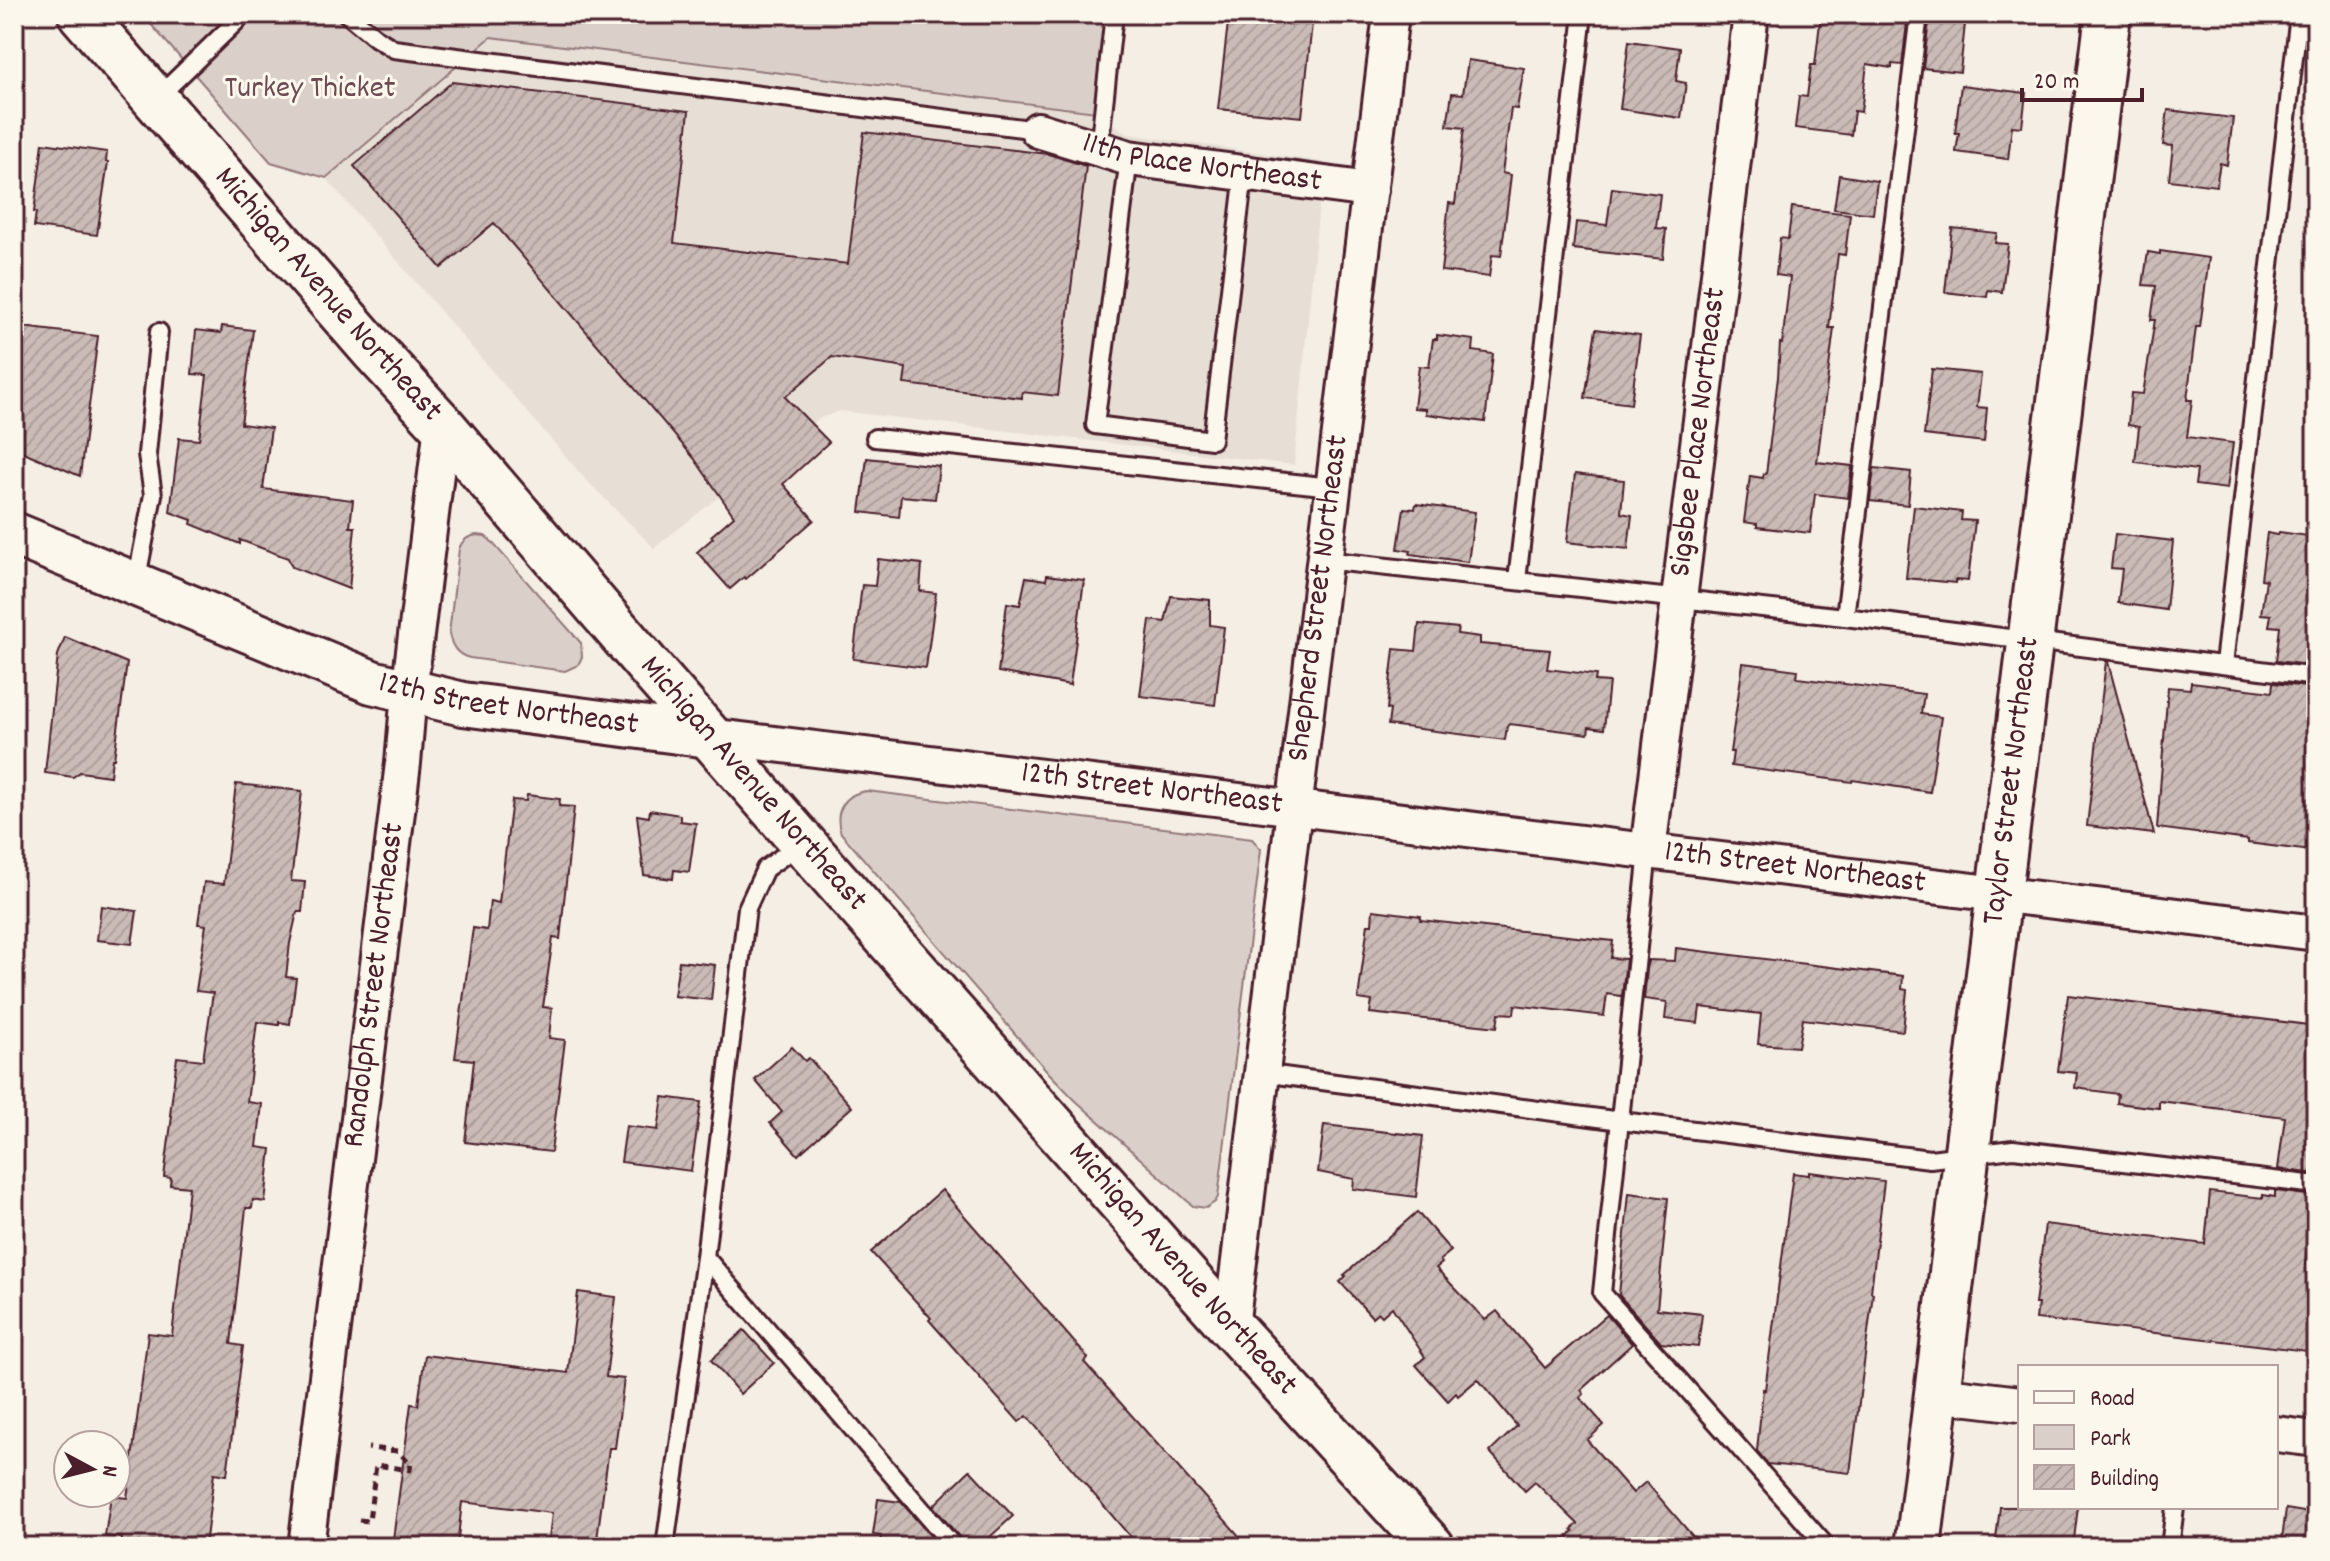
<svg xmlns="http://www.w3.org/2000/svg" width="2330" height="1561" font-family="Dekko,sans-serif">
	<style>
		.built { fill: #e7dfd6 }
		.park { fill: #dbd0c9; stroke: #92787a; stroke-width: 2 }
		.building { fill: url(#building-hatch); stroke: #4a1f2b; stroke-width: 2 }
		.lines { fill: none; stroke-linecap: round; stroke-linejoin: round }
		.service-casing { stroke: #4a1f2b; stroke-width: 22 }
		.minor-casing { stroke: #4a1f2b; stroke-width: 40 }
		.tertiary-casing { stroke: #4a1f2b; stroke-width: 48 }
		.secondary-casing { stroke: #4a1f2b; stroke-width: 50 }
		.primary-casing { stroke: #4a1f2b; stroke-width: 50 }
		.path { stroke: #4a1f2b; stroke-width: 5; stroke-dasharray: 8 6; stroke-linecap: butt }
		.service { stroke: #fbf7ec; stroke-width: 16 }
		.minor { stroke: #fbf7ec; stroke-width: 34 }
		.tertiary { stroke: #fbf7ec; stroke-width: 42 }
		.secondary { stroke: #fbf7ec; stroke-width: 44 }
		.primary { stroke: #fbf7ec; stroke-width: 44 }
		.labels { text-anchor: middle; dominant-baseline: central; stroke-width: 6; stroke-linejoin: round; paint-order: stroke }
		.park-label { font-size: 32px; fill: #6e4b52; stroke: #fbf7ec }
		.street-label { font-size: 32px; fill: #4a1f2b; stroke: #fbf7ec }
	</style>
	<defs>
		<pattern id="building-hatch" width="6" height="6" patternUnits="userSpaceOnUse" patternTransform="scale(2)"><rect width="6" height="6" fill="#cabbb6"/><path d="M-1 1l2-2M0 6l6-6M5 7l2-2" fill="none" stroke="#afa09d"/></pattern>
	</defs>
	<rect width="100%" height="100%" fill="#f4eee4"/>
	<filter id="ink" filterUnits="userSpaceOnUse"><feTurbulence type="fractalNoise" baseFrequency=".0125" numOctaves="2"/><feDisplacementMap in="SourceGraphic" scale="16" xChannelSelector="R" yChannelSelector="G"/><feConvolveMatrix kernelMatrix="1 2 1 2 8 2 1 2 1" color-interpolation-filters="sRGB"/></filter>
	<g filter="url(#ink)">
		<path class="built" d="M 490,37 L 1096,112 L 1128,134 L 1323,162 L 1294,465 L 840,411 L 818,419 L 654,548 L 586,480 L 326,178 Z"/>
		<g class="park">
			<path d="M 142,14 L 1107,14 L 1096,112 L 491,37 L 326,178 L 271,162 Z"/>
			<path d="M 477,535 L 485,536 L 490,540 L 581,643 L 582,657 L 578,665 L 565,671 L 470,658 C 457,655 452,647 449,634 L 459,549 C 462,540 468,536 477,535 Z"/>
			<path d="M 867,791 L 1252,839 L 1261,849 L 1218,1197 L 1215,1202 L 1206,1208 L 1193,1206 L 1075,1100 L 1049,1073 L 841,833 C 833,812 845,793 867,791 Z"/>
		</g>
		<g class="building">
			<path d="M 1229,14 L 1313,14 L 1302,117 L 1218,109 Z"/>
			<path d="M 1821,14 L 1908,14 L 1902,65 L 1892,64 L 1892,68 L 1867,64 L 1861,112 L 1854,111 L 1851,135 L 1795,128 L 1799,96 L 1807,97 L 1811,65 L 1815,65 Z"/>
			<path d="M 1930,14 L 1966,14 L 1960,72 L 1923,68 Z"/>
			<path d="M 1629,41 L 1680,48 L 1676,81 L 1686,83 L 1681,118 L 1620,109 Z"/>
			<path d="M 1468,60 L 1524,68 L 1517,109 L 1511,108 L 1502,173 L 1511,175 L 1501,256 L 1492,255 L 1489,277 L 1441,271 L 1449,203 L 1455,204 L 1464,128 L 1447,126 L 1452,93 L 1463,94 Z"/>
			<path d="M 452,82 L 689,111 L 674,243 L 848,264 L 864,132 L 1048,154 L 1086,166 L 1058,396 L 1022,392 L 1022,398 L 904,384 L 906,368 L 832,357 L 785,397 L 829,442 L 783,484 L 814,520 L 746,579 L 744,577 L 730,589 L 697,552 L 713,538 L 711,536 L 734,516 L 694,458 L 494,223 L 441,268 L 354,166 Z"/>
			<path d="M 1961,85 L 2026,93 L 2022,127 L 2012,126 L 2008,159 L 1956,152 L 1959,133 L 1955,133 Z"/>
			<path d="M 2168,110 L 2233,118 L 2227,165 L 2220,163 L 2216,186 L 2169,180 L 2173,146 L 2163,145 Z"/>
			<path d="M 43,143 L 107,152 L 106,162 L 108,162 L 97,235 L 34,227 L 36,212 L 34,212 Z"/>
			<path d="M 1839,175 L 1877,181 L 1873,214 L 1834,209 Z"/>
			<path d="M 1612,188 L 1660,194 L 1656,228 L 1666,229 L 1663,259 L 1573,249 L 1576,222 L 1607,225 Z"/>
			<path d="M 1792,207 L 1850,214 L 1845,255 L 1838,254 L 1829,328 L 1834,328 L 1817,462 L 1852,466 L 1848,498 L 1815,494 L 1810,533 L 1757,527 L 1757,524 L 1744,522 L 1750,476 L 1763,478 L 1764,474 L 1766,474 L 1778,377 L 1780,343 L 1782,344 L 1790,277 L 1776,275 L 1780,238 L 1788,239 Z"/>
			<path d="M 1952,228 L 1997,233 L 1995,243 L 2008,244 L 2002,292 L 1988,290 L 1987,297 L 1945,292 Z"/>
			<path d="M 2160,251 L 2209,258 L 2200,327 L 2196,327 L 2187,400 L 2192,400 L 2187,437 L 2233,443 L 2227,489 L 2195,485 L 2197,470 L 2135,462 L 2139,427 L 2128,425 L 2131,393 L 2143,394 L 2155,320 L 2151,320 L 2156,286 L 2143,285 L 2148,252 L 2160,254 Z"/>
			<path d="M 14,326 L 98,336 L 80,476 L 14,448 Z"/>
			<path d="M 222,326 L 253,330 L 241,424 L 271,428 L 263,489 L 353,500 L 350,527 L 355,527 L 349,589 L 292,567 L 288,558 L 240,540 L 240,544 L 191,524 L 192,520 L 170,512 L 179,438 L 199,440 L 207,375 L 192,374 L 196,330 L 221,333 Z"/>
			<path d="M 1596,329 L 1640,335 L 1631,404 L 1585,398 Z"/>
			<path d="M 1437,335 L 1474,340 L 1473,351 L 1493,354 L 1485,422 L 1426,414 L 1426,409 L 1414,408 L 1419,366 L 1429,367 L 1433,339 L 1437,339 Z"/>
			<path d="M 1932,369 L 1981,374 L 1977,407 L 1987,408 L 1984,442 L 1924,435 Z"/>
			<path d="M 867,458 L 939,466 L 935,499 L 901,496 L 899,517 L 860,512 Z"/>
			<path d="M 1874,468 L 1911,472 L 1908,505 L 1870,501 Z"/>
			<path d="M 1575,474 L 1624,480 L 1621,513 L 1632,515 L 1628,549 L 1567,542 Z"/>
			<path d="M 1416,504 L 1475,512 L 1468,562 L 1410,554 L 1411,551 L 1398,549 L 1404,508 L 1415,509 Z"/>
			<path d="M 1914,506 L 1962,512 L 1961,520 L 1975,521 L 1968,581 L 1955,580 L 1955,583 L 1906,578 Z"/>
			<path d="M 2279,532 L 2316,537 L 2316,666 L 2276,661 L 2280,627 L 2269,626 L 2271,615 L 2261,614 L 2266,580 L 2261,579 L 2267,533 L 2278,535 Z"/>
			<path d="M 2115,534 L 2173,541 L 2166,610 L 2118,603 L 2122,569 L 2111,568 Z"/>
			<path d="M 878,559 L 922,564 L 920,591 L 936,593 L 926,668 L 853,659 L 862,585 L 875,586 Z"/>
			<path d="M 1047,575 L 1084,580 L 1070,685 L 998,672 L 1007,603 L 1020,605 L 1026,577 L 1046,580 Z"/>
			<path d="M 1171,596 L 1210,600 L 1210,625 L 1224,627 L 1215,705 L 1140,696 L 1150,620 L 1165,622 Z"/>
			<path d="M 1419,624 L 1458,628 L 1457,634 L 1480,637 L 1480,644 L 1550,650 L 1547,669 L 1596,675 L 1595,681 L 1609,682 L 1604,729 L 1589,727 L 1588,734 L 1510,724 L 1507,726 L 1505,740 L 1388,725 L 1390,710 L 1387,709 L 1394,649 L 1416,651 Z"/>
			<path d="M 65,637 L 127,663 L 114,759 L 112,759 L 110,776 L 80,772 L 73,777 L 45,773 L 58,655 Z"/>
			<path d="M 2106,661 L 2108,662 L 2154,834 L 2087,826 Z"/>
			<path d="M 1743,663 L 1798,670 L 1797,678 L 1924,694 L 1921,714 L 1941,717 L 1930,792 L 1853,780 L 1852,782 L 1731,766 L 1733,752 L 1730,752 Z"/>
			<path d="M 2191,682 L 2272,692 L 2273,683 L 2316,688 L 2316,812 L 2311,851 L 2248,843 L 2248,840 L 2157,828 L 2168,687 L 2190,689 Z"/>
			<path d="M 236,784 L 302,791 L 291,881 L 305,882 L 302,912 L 297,912 L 290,943 L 286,977 L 296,978 L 290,1024 L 279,1022 L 279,1025 L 257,1022 L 247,1102 L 262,1104 L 257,1147 L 271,1149 L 265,1202 L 253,1200 L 252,1208 L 246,1208 L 231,1344 L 243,1346 L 227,1475 L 214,1473 L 205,1547 L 121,1547 L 122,1538 L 105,1536 L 111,1496 L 127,1498 L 148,1333 L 172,1336 L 189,1187 L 170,1185 L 171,1178 L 164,1177 L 172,1116 L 170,1115 L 177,1057 L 203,1060 L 213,993 L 196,991 L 206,925 L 198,924 L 204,882 L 224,884 Z"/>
			<path d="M 527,795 L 560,799 L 559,806 L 574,807 L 560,939 L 553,938 L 543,1007 L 552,1008 L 549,1038 L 565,1040 L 551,1152 L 465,1142 L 474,1060 L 455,1058 L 473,928 L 487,930 L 490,901 L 499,903 L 512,800 L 526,801 Z"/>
			<path d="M 650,810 L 680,815 L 680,821 L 696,823 L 689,872 L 674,870 L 673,879 L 644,875 L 637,815 L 649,817 Z"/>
			<path d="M 101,906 L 137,911 L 132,944 L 97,940 Z"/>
			<path d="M 1373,910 L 1421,916 L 1420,920 L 1613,941 L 1611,958 L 1626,959 L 1622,996 L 1607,994 L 1604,1016 L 1515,1005 L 1514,1014 L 1499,1013 L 1497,1027 L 1370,1013 L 1372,1001 L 1358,999 L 1368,924 L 1372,924 Z"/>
			<path d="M 1676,948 L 1903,976 L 1902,989 L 1907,990 L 1903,1031 L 1803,1019 L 1798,1047 L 1758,1044 L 1761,1014 L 1700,1007 L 1698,1023 L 1665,1019 L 1667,1002 L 1644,999 L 1648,960 L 1675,961 Z"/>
			<path d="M 679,961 L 715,965 L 711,1000 L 674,996 Z"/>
			<path d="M 2068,995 L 2316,1026 L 2316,1044 L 2309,1096 L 2316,1097 L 2316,1174 L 2278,1169 L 2285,1117 L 2159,1101 L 2159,1108 L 2117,1103 L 2118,1094 L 2075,1088 L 2077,1073 L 2058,1071 Z"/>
			<path d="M 792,1047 L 805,1061 L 809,1058 L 852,1107 L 798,1155 L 770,1123 L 782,1112 L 755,1080 Z"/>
			<path d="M 663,1097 L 701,1102 L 691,1171 L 621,1162 L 626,1126 L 658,1130 Z"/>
			<path d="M 1324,1125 L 1423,1136 L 1416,1197 L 1353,1189 L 1354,1179 L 1318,1172 Z"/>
			<path d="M 1809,1172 L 1884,1181 L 1871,1292 L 1873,1293 L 1850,1473 L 1768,1464 L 1757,1451 L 1763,1389 L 1765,1390 L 1793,1173 L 1809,1175 Z"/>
			<path d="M 942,1190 L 1088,1358 L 1084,1362 L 1249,1547 L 1139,1547 L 1027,1416 L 1019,1422 L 929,1320 L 931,1318 L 871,1252 Z"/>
			<path d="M 2275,1191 L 2314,1196 L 2305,1264 L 2316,1265 L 2316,1352 L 2036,1319 L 2038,1304 L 2035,1304 L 2045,1224 L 2205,1244 L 2210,1192 L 2263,1198 L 2263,1195 L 2275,1197 Z"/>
			<path d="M 1629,1193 L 1668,1198 L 1657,1309 L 1702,1314 L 1698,1347 L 1661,1343 L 1619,1295 Z"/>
			<path d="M 1417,1212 L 1451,1251 L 1440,1260 L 1442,1263 L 1436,1268 L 1485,1320 L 1497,1311 L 1545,1368 L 1607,1315 L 1632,1344 L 1581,1390 L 1584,1394 L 1580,1398 L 1604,1425 L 1587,1440 L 1633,1493 L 1646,1482 L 1702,1547 L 1556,1547 L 1574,1531 L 1572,1529 L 1578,1524 L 1535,1482 L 1525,1491 L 1490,1452 L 1517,1426 L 1478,1379 L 1458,1396 L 1456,1393 L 1448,1401 L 1416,1365 L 1425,1357 L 1392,1307 L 1382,1316 L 1378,1312 L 1372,1317 L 1340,1282 L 1346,1276 L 1344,1275 Z"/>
			<path d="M 578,1292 L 616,1297 L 606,1377 L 624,1379 L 615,1448 L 609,1448 L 596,1547 L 548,1547 L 552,1513 L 462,1502 L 457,1547 L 392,1547 L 411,1404 L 418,1405 L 425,1355 L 568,1373 Z"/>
			<path d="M 744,1330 L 774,1363 L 740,1394 L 711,1360 Z"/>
			<path d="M 970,1470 L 1013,1516 L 979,1547 L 965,1547 L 962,1540 L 933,1506 Z"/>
			<path d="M 878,1499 L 901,1502 L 940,1547 L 880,1547 L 881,1536 L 873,1535 Z"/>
			<path d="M 2000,1507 L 2078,1507 L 2073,1547 L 1995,1547 Z"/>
			<path d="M 2286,1509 L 2316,1514 L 2316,1547 L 2281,1547 Z"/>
		</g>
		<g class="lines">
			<g class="service-casing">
				<g id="service">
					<path d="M 347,14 L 376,38 L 394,49 L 1038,130"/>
					<path d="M 156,99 L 244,14"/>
					<path d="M 1099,149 L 1114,14"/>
					<path d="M 1129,158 L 1095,425 L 1212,440 L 1244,173"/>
					<path d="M 875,438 L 1332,487"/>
					<path d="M 1324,560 L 1845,617 L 2316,677"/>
					<path d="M 1517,580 L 1583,14"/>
					<path d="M 136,583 L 153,495 L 147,454 L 159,332"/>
					<path d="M 1845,617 L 1919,14"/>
					<path d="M 2224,664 L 2299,14"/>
					<path d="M 1648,851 L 1602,1293 L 1827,1547"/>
					<path d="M 1261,1073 L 1621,1121 L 1930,1159 L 2013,1149 L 2316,1185"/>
					<path d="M 705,1257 L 954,1547"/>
					<path d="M 665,1547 L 705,1257 L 747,908 L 765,869 L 800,844"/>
					<path d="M 2170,1547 L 2175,1507"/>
				</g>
			</g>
			<g class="minor-casing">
				<g id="minor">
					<path id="s1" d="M 1038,130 L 1129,158 L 1370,190"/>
					<path id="s2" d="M 709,736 L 2316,933"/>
					<path id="s3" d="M 1648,851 L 1751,14"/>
					<path id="s4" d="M 1231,1327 L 1391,14"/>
					<path d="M 1937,1394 L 2020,1404"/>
					<path d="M 2276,1434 L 2316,1439"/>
					<path id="s5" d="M 306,1547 L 403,763 L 409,692 L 442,425"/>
				</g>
			</g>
			<g class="tertiary-casing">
				<g id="tertiary">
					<path id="s6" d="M 14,534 L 372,682 L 463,704 L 709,736"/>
				</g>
			</g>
			<g class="secondary-casing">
				<g id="secondary">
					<path id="s7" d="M 1918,1547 L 2108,14"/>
				</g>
			</g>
			<g class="primary-casing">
				<g id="primary">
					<path id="s8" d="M 81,14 L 373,350 L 442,425 L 655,674 L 802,842 L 1231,1327 L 1432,1547"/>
				</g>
			</g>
			<path class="path" d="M 359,1520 L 369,1521 L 376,1465 L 410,1470 L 411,1463 L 408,1462 L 398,1451 L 368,1448"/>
			<use href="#service" class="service"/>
			<use href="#minor" class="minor"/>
			<use href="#tertiary" class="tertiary"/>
			<use href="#secondary" class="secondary"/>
			<use href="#primary" class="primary"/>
		</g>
	</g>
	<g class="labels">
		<g class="park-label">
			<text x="310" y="90">Turkey Thicket</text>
		</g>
		<g class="street-label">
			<text stroke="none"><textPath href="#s1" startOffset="168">11th Place Northeast</textPath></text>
			<text stroke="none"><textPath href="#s8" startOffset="374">Michigan Avenue Northeast</textPath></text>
			<text stroke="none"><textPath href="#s3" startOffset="422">Sigsbee Place Northeast</textPath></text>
			<text stroke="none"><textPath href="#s4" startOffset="734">Shepherd Street Northeast</textPath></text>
			<text stroke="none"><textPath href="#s6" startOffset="526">12th Street Northeast</textPath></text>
			<text stroke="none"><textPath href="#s7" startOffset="772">Taylor Street Northeast</textPath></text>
			<text stroke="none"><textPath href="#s8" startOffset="1022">Michigan Avenue Northeast</textPath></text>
			<text stroke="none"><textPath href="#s2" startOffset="446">12th Street Northeast</textPath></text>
			<text stroke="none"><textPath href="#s2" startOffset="1094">12th Street Northeast</textPath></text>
			<text stroke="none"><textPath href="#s5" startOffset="566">Randolph Street Northeast</textPath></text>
			<text stroke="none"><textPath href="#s8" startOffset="1670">Michigan Avenue Northeast</textPath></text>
		</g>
	</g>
	<rect width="2330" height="1561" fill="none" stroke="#fbf7ec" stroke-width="48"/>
	<rect x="24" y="24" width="2282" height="1513" fill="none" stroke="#4a1f2b" stroke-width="3" filter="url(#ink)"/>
	<rect x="2018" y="1365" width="260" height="144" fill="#fbf7ec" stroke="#b4a19f" stroke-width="2"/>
	<rect x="2034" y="1391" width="40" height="12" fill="#fbf7ec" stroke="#b4a19f" stroke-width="2"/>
	<text x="2090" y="1405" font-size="24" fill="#4a1f2b">Road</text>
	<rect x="2034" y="1425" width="40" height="24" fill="#dbd0c9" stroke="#b4a19f" stroke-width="2"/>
	<text x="2090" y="1445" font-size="24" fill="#4a1f2b">Park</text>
	<rect x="2034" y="1465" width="40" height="24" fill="url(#building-hatch)" stroke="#b4a19f" stroke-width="2"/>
	<text x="2090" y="1485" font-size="24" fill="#4a1f2b">Building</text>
	<g transform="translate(92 1469) rotate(97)"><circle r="38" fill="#fbf7ec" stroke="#b4a19f" stroke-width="2"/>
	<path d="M0-6L14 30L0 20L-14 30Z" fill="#4a1f2b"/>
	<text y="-12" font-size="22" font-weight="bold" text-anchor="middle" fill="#4a1f2b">N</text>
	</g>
	<path d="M2022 88v12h120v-12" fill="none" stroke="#4a1f2b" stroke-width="4"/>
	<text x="2034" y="88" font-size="24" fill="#4a1f2b" stroke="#fbf7ec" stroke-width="6" paint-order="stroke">20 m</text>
</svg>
